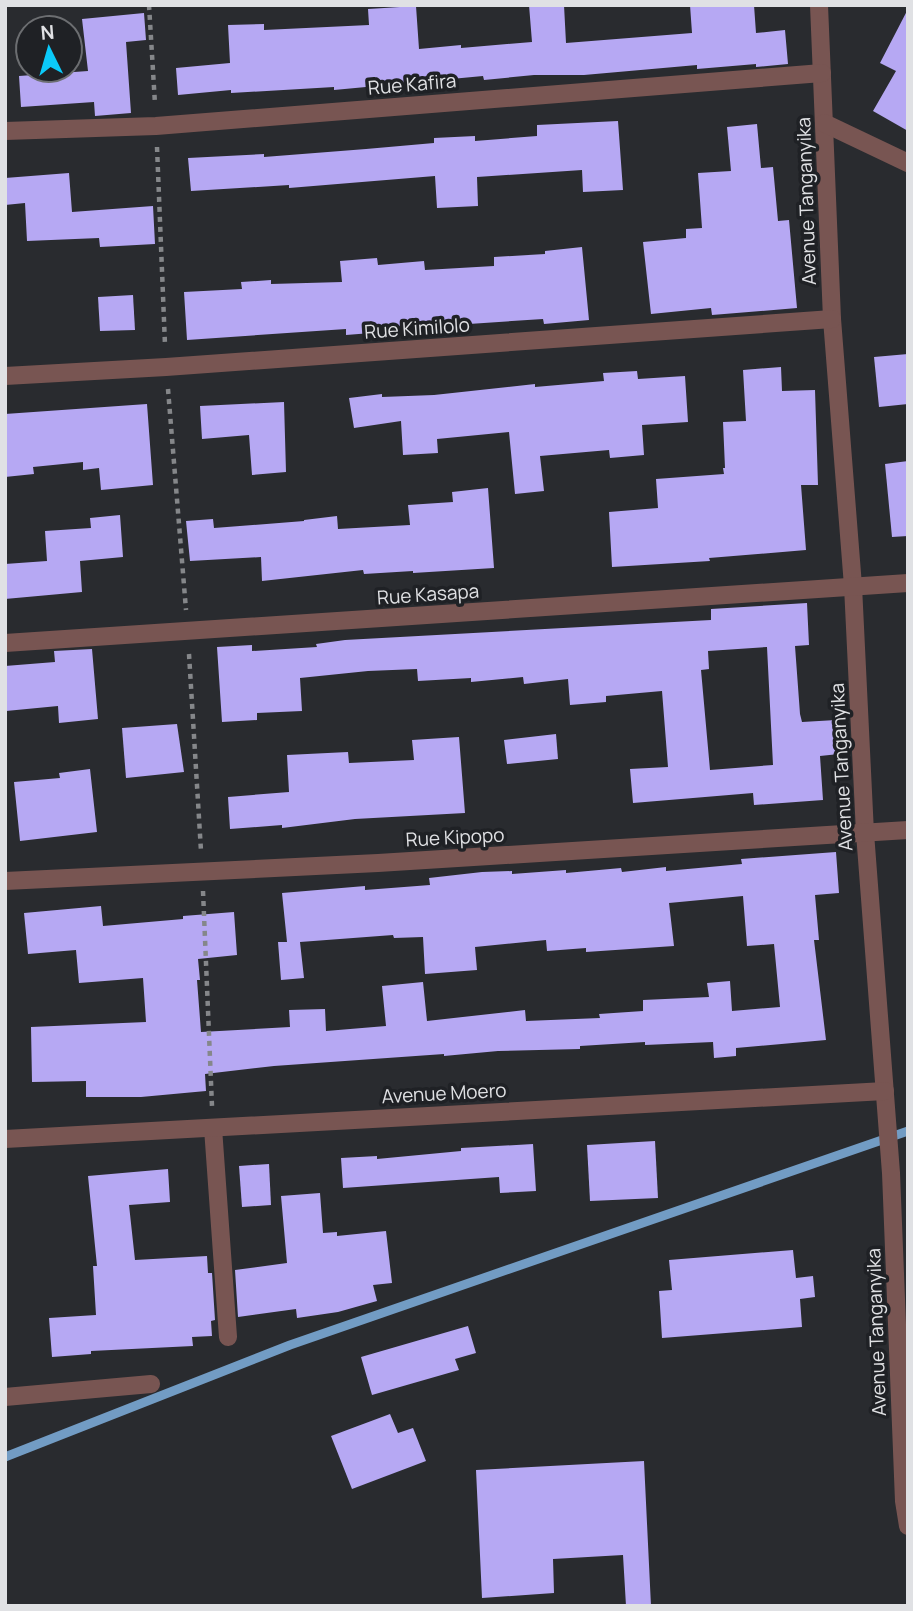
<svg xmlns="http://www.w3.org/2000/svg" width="913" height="1611" font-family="Manrope,sans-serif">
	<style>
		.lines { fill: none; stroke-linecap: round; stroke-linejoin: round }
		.stream { stroke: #729cc4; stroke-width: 9 }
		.building { fill: #b6a8f3; fill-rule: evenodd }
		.path { stroke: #85878a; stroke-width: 4.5; stroke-dasharray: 5 5; stroke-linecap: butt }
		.minor { stroke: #785552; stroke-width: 18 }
		.labels { text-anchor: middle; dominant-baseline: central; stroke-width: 7; stroke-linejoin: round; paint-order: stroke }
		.street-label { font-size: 19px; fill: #e0e1e4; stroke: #1f2125 }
	</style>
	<rect width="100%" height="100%" fill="#292b2f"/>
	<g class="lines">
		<path class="stream" d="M 5,1457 L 290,1345 L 908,1131"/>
	</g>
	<g class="building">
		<path d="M 529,5 L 564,5 L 566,43 L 692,33 L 690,5 L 754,5 L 756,33 L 785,30 L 788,64 L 756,67 L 756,64 L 697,69 L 697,65 L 584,75 L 534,75 L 484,80 L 483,76 L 334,90 L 334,87 L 231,93 L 231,90 L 178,95 L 176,68 L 230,63 L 228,25 L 264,24 L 264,30 L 369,25 L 368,9 L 416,6 L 419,49 L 461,45 L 461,48 L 532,42 Z"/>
		<path d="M 908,9 L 908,131 L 873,111 L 896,71 L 880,63 Z"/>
		<path d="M 144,13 L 146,40 L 126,42 L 131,113 L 95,116 L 94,102 L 21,107 L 19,76 L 88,71 L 82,19 Z"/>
		<path d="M 618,121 L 623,190 L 583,192 L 582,170 L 477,177 L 478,206 L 437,208 L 435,176 L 289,188 L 289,185 L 191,191 L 188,158 L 264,154 L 264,157 L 366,149 L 434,143 L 434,138 L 475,136 L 475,141 L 537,136 L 537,125 Z"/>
		<path d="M 757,124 L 761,168 L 773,167 L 778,221 L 789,220 L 797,308 L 712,315 L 711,308 L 651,314 L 643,242 L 686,238 L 686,229 L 702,228 L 698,173 L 731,171 L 727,127 Z"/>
		<path d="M 69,173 L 72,212 L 153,206 L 155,244 L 100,247 L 99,238 L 27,241 L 25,203 L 5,205 L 5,178 Z"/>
		<path d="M 582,247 L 589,320 L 544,324 L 543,319 L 439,326 L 439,324 L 383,328 L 384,332 L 346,335 L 346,329 L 187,340 L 184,292 L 242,289 L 241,282 L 271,280 L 271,284 L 342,282 L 340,261 L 377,258 L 378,265 L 424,261 L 425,270 L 494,266 L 494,257 L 545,254 L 545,251 Z"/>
		<path d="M 133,295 L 135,330 L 100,331 L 98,297 Z"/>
		<path d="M 908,354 L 908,404 L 879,407 L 874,357 Z"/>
		<path d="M 781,367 L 782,391 L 815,390 L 818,485 L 801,485 L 806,550 L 709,558 L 710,561 L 612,567 L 609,512 L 658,508 L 656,479 L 724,474 L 723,468 L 725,468 L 723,422 L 746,421 L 743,370 Z"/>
		<path d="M 637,371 L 638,379 L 685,376 L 688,422 L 642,425 L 644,455 L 610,458 L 609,450 L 540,456 L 544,491 L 515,494 L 509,432 L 437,439 L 438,453 L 403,455 L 401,421 L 354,428 L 349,398 L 382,394 L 382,397 L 434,395 L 535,384 L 535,387 L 604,381 L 603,373 Z"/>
		<path d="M 284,402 L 286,472 L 252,475 L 249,435 L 202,439 L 200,406 Z"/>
		<path d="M 147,404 L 153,485 L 101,490 L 99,468 L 83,470 L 83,462 L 33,467 L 34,474 L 5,477 L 5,414 Z"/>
		<path d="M 908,461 L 908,536 L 892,537 L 885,464 Z"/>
		<path d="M 488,488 L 494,568 L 413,573 L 413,571 L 364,574 L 363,570 L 262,581 L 261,557 L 190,561 L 186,521 L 213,519 L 214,528 L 304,521 L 304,520 L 337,516 L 338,529 L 410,525 L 408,505 L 453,502 L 452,492 Z"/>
		<path d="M 120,515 L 123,557 L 80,561 L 82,592 L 5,599 L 5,564 L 47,561 L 45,531 L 91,528 L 90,518 Z"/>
		<path d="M 807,603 L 809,645 L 795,646 L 800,714 L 802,722 L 836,720 L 839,754 L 820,756 L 823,800 L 754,805 L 753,793 L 633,803 L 630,769 L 668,767 L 662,691 L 606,696 L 606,702 L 570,705 L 568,679 L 524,684 L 523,677 L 471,682 L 471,678 L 418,681 L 417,669 L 368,671 L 300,678 L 302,711 L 257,713 L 257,720 L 222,722 L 217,647 L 252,645 L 252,651 L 317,647 L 316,644 L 345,640 L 711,620 L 711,609 ZM 767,647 L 773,765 L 710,770 L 701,670 L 709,669 L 708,651 Z"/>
		<path d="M 92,649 L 98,719 L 59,723 L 58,706 L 6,711 L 5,666 L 55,662 L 54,651 Z"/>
		<path d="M 177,724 L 184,772 L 126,778 L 122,728 Z"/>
		<path d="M 556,734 L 558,759 L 507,764 L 504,740 Z"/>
		<path d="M 459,737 L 465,813 L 355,819 L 282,828 L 282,825 L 230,829 L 228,797 L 289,792 L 287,755 L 348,752 L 349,763 L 414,760 L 412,740 Z"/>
		<path d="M 90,769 L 97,832 L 20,841 L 14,782 L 60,778 L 59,773 Z"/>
		<path d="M 836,852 L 839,893 L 815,895 L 819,940 L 814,940 L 826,1040 L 736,1048 L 736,1056 L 714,1058 L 713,1042 L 645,1045 L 645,1042 L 580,1046 L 580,1049 L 498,1051 L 444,1056 L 444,1054 L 274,1066 L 205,1074 L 206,1091 L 141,1097 L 86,1097 L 86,1081 L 32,1082 L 31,1027 L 146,1022 L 143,978 L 79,983 L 76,950 L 28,954 L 24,913 L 101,906 L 103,926 L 183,919 L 183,916 L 234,912 L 237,955 L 198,959 L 200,980 L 197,980 L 201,1032 L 290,1027 L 289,1010 L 325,1009 L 326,1031 L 386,1026 L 382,986 L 423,982 L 427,1021 L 525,1010 L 526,1021 L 600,1018 L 599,1014 L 643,1011 L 643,1000 L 709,997 L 707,983 L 730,981 L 732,1011 L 780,1007 L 774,944 L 747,946 L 743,896 L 669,903 L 674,946 L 586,952 L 586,948 L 547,951 L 546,940 L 475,947 L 477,970 L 425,974 L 423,937 L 394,938 L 393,935 L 300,942 L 304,978 L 281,980 L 278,942 L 287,942 L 282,893 L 365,886 L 365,890 L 430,885 L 429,878 L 482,872 L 512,871 L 512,874 L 566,870 L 566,873 L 621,868 L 622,872 L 666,867 L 666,871 L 742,864 L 741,859 Z"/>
		<path d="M 655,1141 L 658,1198 L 590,1201 L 587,1145 Z"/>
		<path d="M 533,1144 L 536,1191 L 500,1193 L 499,1177 L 343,1188 L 341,1158 L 377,1156 L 377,1159 L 461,1151 L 461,1148 Z"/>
		<path d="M 269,1164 L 271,1205 L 242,1207 L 239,1166 Z"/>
		<path d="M 168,1169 L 170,1202 L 129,1205 L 135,1260 L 207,1256 L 208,1273 L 212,1273 L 215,1320 L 211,1321 L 212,1336 L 192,1337 L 193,1346 L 91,1351 L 91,1354 L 52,1357 L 49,1318 L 96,1315 L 93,1266 L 97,1266 L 88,1176 Z"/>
		<path d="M 320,1193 L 323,1233 L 337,1232 L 337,1236 L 386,1231 L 392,1283 L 373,1285 L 377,1301 L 338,1312 L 297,1318 L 296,1309 L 238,1317 L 235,1270 L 287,1263 L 281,1196 Z"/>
		<path d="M 793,1250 L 796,1278 L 813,1276 L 815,1297 L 800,1299 L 802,1327 L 662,1338 L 659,1291 L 672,1290 L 669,1260 Z"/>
		<path d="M 468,1326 L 476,1353 L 455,1359 L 459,1370 L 372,1395 L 361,1357 Z"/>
		<path d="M 390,1414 L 398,1433 L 413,1428 L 426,1461 L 352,1489 L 331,1436 Z"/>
		<path d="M 644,1461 L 651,1606 L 626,1606 L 623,1555 L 553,1559 L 554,1593 L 482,1598 L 476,1470 Z"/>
	</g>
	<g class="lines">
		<g class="path">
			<path d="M 149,5 L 155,104"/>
			<path d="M 157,147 L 165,345"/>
			<path d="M 168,389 L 186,610"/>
			<path d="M 189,654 L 201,851"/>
			<path d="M 203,891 L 212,1106"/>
		</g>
		<g class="minor">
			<path d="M 819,5 L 832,319 L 853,586 L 865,833 L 891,1173 L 904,1501 L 908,1526"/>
			<path d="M 824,123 L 908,163"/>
			<path d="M 5,131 L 156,126 L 822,73"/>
			<path d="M 5,376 L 166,367 L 832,319"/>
			<path d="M 5,643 L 908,583"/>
			<path d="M 5,881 L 378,863 L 908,830"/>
			<path d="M 213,1128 L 228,1337"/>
			<path d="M 5,1139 L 885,1091"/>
			<path d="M 5,1397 L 151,1384"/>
		</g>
	</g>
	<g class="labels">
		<g class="street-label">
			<text transform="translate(412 84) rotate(-5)">Rue Kafira</text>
			<text transform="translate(806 201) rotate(-92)">Avenue Tanganyika</text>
			<text transform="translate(417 328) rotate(-4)">Rue Kimilolo</text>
			<text transform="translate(428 594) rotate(-4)">Rue Kasapa</text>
			<text transform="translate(841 767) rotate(-93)">Avenue Tanganyika</text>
			<text transform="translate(455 837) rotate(-3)">Rue Kipopo</text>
			<text transform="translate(444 1093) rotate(-3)">Avenue Moero</text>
			<text transform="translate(876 1332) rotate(-92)">Avenue Tanganyika</text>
		</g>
	</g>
	<rect width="913" height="1611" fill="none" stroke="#e0e1e4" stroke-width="14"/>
	<g transform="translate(49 49) rotate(355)"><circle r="33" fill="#1f2125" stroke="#6c6e71" stroke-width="2"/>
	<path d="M0-5L12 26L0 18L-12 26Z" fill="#0bcafa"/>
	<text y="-10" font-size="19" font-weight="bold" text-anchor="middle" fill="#e0e1e4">N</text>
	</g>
</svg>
